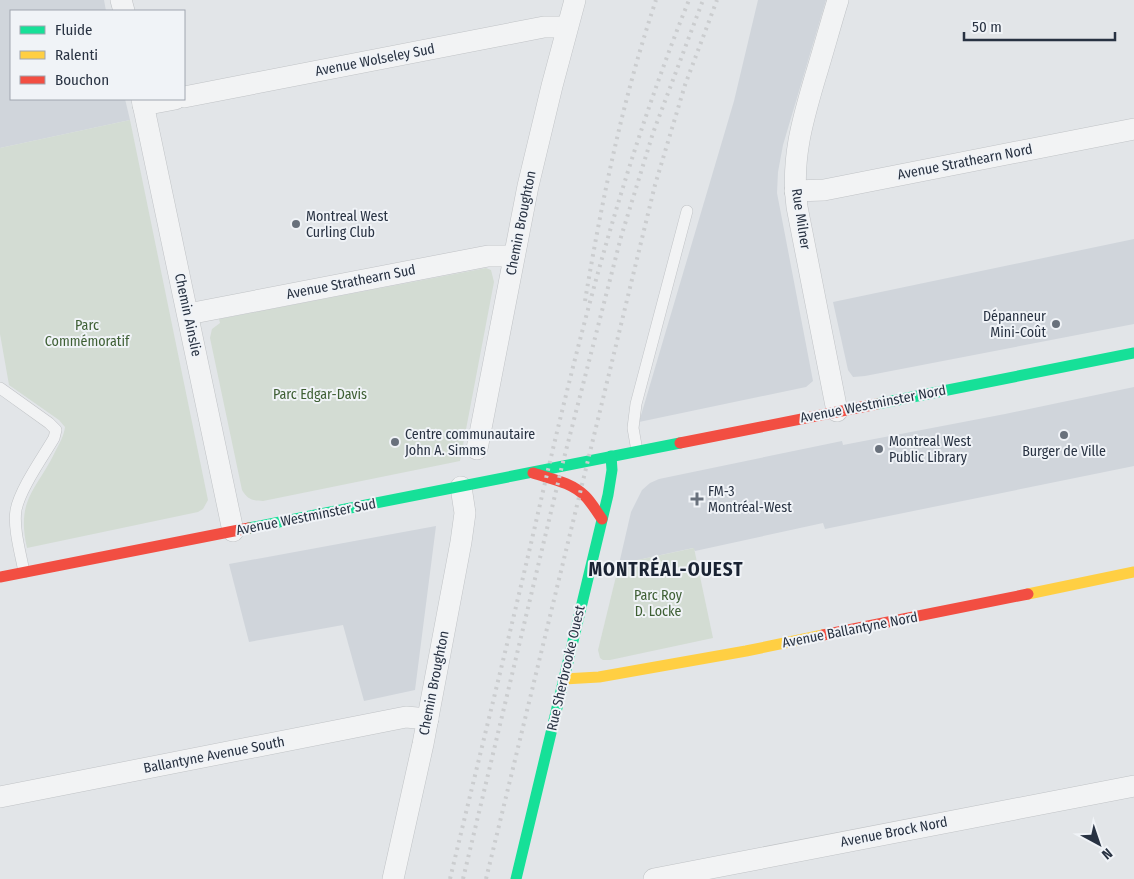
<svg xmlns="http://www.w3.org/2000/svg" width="1134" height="879" font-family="'Fira Sans Condensed',sans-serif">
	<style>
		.built { fill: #d0d5db }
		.green { fill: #d3dcd3 }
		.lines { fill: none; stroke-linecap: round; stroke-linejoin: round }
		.lane-casing { stroke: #c0c3c6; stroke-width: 12 }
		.street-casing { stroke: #c0c3c6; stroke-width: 22 }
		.lane { stroke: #f2f3f4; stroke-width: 11 }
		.street { stroke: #f2f3f4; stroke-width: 21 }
		.fast { stroke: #16e098; stroke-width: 11 }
		.slow { stroke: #ffcf43; stroke-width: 11 }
		.jam { stroke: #f24e42; stroke-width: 11 }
		.rail { stroke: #cbcdcf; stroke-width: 4; stroke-dasharray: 2.5 5; stroke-linecap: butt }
		.poi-dot { fill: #69717c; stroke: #f0f3f7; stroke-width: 2 }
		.labels { text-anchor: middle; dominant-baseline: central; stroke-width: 4; stroke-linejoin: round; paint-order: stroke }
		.street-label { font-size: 14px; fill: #283242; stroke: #f0f3f7 }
		.poi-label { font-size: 14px; fill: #283242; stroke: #f0f3f7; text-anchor: start }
		.park-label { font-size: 14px; fill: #3e5f34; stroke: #f0f3f7 }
		.district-label { font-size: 19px; font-weight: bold; letter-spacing: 1px; fill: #1a2333; stroke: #f0f3f7 }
	</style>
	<rect width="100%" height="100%" fill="#e2e5e8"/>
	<g class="built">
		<path d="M 0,0 L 104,0 L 106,11 L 11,11 L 11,99 L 125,99 L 130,120 L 0,148 Z"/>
		<path d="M 758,0 L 826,0 L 783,145 L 778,172 L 777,193 L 813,381 L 806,387 L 639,422 L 734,101 Z"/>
		<path d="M 1134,239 L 1134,324 L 865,376 L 853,377 L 848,370 L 833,302 Z"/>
		<path d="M 1134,387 L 1134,466 L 825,529 L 823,523 L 695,551 L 693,548 L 619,564 L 631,512 L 642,490 L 650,483 L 659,479 L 842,441 L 843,445 L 1005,414 Z"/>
		<path d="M 436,526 L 415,690 L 364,701 L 343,625 L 249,642 L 229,564 Z"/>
	</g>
	<g class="green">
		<path d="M 130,120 L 208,500 L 203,509 L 198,512 L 27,548 C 16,499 36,491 55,452 C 59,444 64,436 65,427 L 59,420 L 9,385 L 0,334 L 0,148 Z"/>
		<path d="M 486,268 L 491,270 L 494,282 L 460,461 L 263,501 C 253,501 247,499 242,490 L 210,338 L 212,329 L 220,323 L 219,319 Z"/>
		<path d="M 694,548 L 713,638 L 610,660 L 603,660 L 600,658 L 598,650 L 619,564 Z"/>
	</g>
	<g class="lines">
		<g class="lane-casing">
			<g id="lane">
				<path d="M 0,388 L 49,423 L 56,430 L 54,438 C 43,457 20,489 16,510 C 13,528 21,555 24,572"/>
				<path d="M 637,451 L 633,428 L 636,404 L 687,211"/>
			</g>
		</g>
		<g class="street-casing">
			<g id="street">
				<path d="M 121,0 L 124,11"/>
				<path d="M 184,97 L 544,27 L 567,27"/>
				<path d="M 142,99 L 233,531"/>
				<path d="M 143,105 L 175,99"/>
				<path d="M 795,191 L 824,190 L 1134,129"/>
				<path d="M 188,314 L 488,256 L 514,256"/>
				<path d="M 837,411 L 797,207 C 791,160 802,122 815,78 C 823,52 830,26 838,0"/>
				<path d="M 477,449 L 528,186 L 552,86 L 575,0"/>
				<path d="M 0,797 L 406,717 L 428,719"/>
				<path d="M 393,879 L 423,744 L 461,542 L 465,513 L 461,487"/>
				<path d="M 654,879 L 1134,786"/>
			</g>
		</g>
		<use href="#lane" class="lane"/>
		<use href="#street" class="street"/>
		<g class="fast">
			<path d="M 877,404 L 1134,353"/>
			<path d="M 249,528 L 680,443"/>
			<path d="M 516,879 L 608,495 L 612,470 L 611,456"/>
		</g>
		<g class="slow">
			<path d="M 1028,594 L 1134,572"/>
			<path d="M 564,679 L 599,677 L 746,651 L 823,635"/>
		</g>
		<g class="jam">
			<path d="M 680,443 L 877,404"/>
			<path d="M 533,473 C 551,479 571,482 585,496 C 592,503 596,511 602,519"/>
			<path d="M 0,577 L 249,528"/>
			<path d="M 823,635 L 1028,594"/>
		</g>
		<g class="rail">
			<path d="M 585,301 C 602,199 623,98 656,0"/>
			<path d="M 450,879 C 480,753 512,627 541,500 C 580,331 624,161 689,0"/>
			<path d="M 463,879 L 562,466 L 621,237 L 653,133 L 703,0"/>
			<path d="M 486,879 L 655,185 L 685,85 L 717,0"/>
		</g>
	</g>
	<g class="poi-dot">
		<circle cx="296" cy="224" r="5"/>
		<circle cx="1056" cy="324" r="5"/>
		<circle cx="1064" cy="435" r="5"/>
		<circle cx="395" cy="442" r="5"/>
		<circle cx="879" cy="449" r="5"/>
		<path d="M694.5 491.5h5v5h5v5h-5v5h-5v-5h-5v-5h5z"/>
	</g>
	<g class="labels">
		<g class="street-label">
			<text transform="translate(375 60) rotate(-11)">Avenue Wolseley Sud</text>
			<text transform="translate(965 162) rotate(-11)">Avenue Strathearn Nord</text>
			<text transform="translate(801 219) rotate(81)">Rue Milner</text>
			<text transform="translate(521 223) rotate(-79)">Chemin Broughton</text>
			<text transform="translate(351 282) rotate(-11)">Avenue Strathearn Sud</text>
			<text transform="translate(188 315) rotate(78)">Chemin Ainslie</text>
			<text transform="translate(873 404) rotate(-11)">Avenue Westminster Nord</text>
			<text transform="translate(306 517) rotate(-11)">Avenue Westminster Sud</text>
			<text transform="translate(850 630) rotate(-11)">Avenue Ballantyne Nord</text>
			<text transform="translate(566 668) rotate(-77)">Rue Sherbrooke Ouest</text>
			<text transform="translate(434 683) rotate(-79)">Chemin Broughton</text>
			<text transform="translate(214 755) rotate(-11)">Ballantyne Avenue South</text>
			<text transform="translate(894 832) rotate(-11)">Avenue Brock Nord</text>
		</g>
		<g class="poi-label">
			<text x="306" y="216">Montreal West<tspan x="306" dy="16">Curling Club</tspan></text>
			<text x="1046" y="316" text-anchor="end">Dépanneur<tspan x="1046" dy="16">Mini-Coût</tspan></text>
			<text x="405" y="434">Centre communautaire<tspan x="405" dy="16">John A. Simms</tspan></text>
			<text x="889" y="441">Montreal West<tspan x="889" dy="16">Public Library</tspan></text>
			<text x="1064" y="451" text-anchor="middle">Burger de Ville</text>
			<text x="708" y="491">FM-3<tspan x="708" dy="16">Montréal-West</tspan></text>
		</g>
		<g class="park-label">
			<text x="87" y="325">Parc<tspan x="87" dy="16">Commémoratif</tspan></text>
			<text x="320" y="394">Parc Edgar-Davis</text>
			<text x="658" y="595">Parc Roy<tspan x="658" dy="16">D. Locke</tspan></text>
		</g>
		<g class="district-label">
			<text x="666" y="569">MONTRÉAL-OUEST</text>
		</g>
	</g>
	<rect x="10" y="10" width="175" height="90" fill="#f0f3f7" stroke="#a0a6af"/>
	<rect x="20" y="26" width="25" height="8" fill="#16e098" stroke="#a0a6af"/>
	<text x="55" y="35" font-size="15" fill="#283242">Fluide</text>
	<rect x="20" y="51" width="25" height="8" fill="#ffcf43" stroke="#a0a6af"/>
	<text x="55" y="60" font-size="15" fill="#283242">Ralenti</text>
	<rect x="20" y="76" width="25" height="8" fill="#f24e42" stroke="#a0a6af"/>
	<text x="55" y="85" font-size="15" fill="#283242">Bouchon</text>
	<g transform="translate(1099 844) rotate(140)" stroke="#f0f3f7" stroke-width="4" paint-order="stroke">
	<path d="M0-4L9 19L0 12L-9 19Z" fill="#283242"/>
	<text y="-8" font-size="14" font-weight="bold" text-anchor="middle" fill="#283242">N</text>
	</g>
	<path d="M964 32v8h151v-8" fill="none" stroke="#283242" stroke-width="2.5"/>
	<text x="972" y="32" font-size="15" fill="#283242" stroke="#f0f3f7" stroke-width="4" paint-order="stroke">50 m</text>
</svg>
